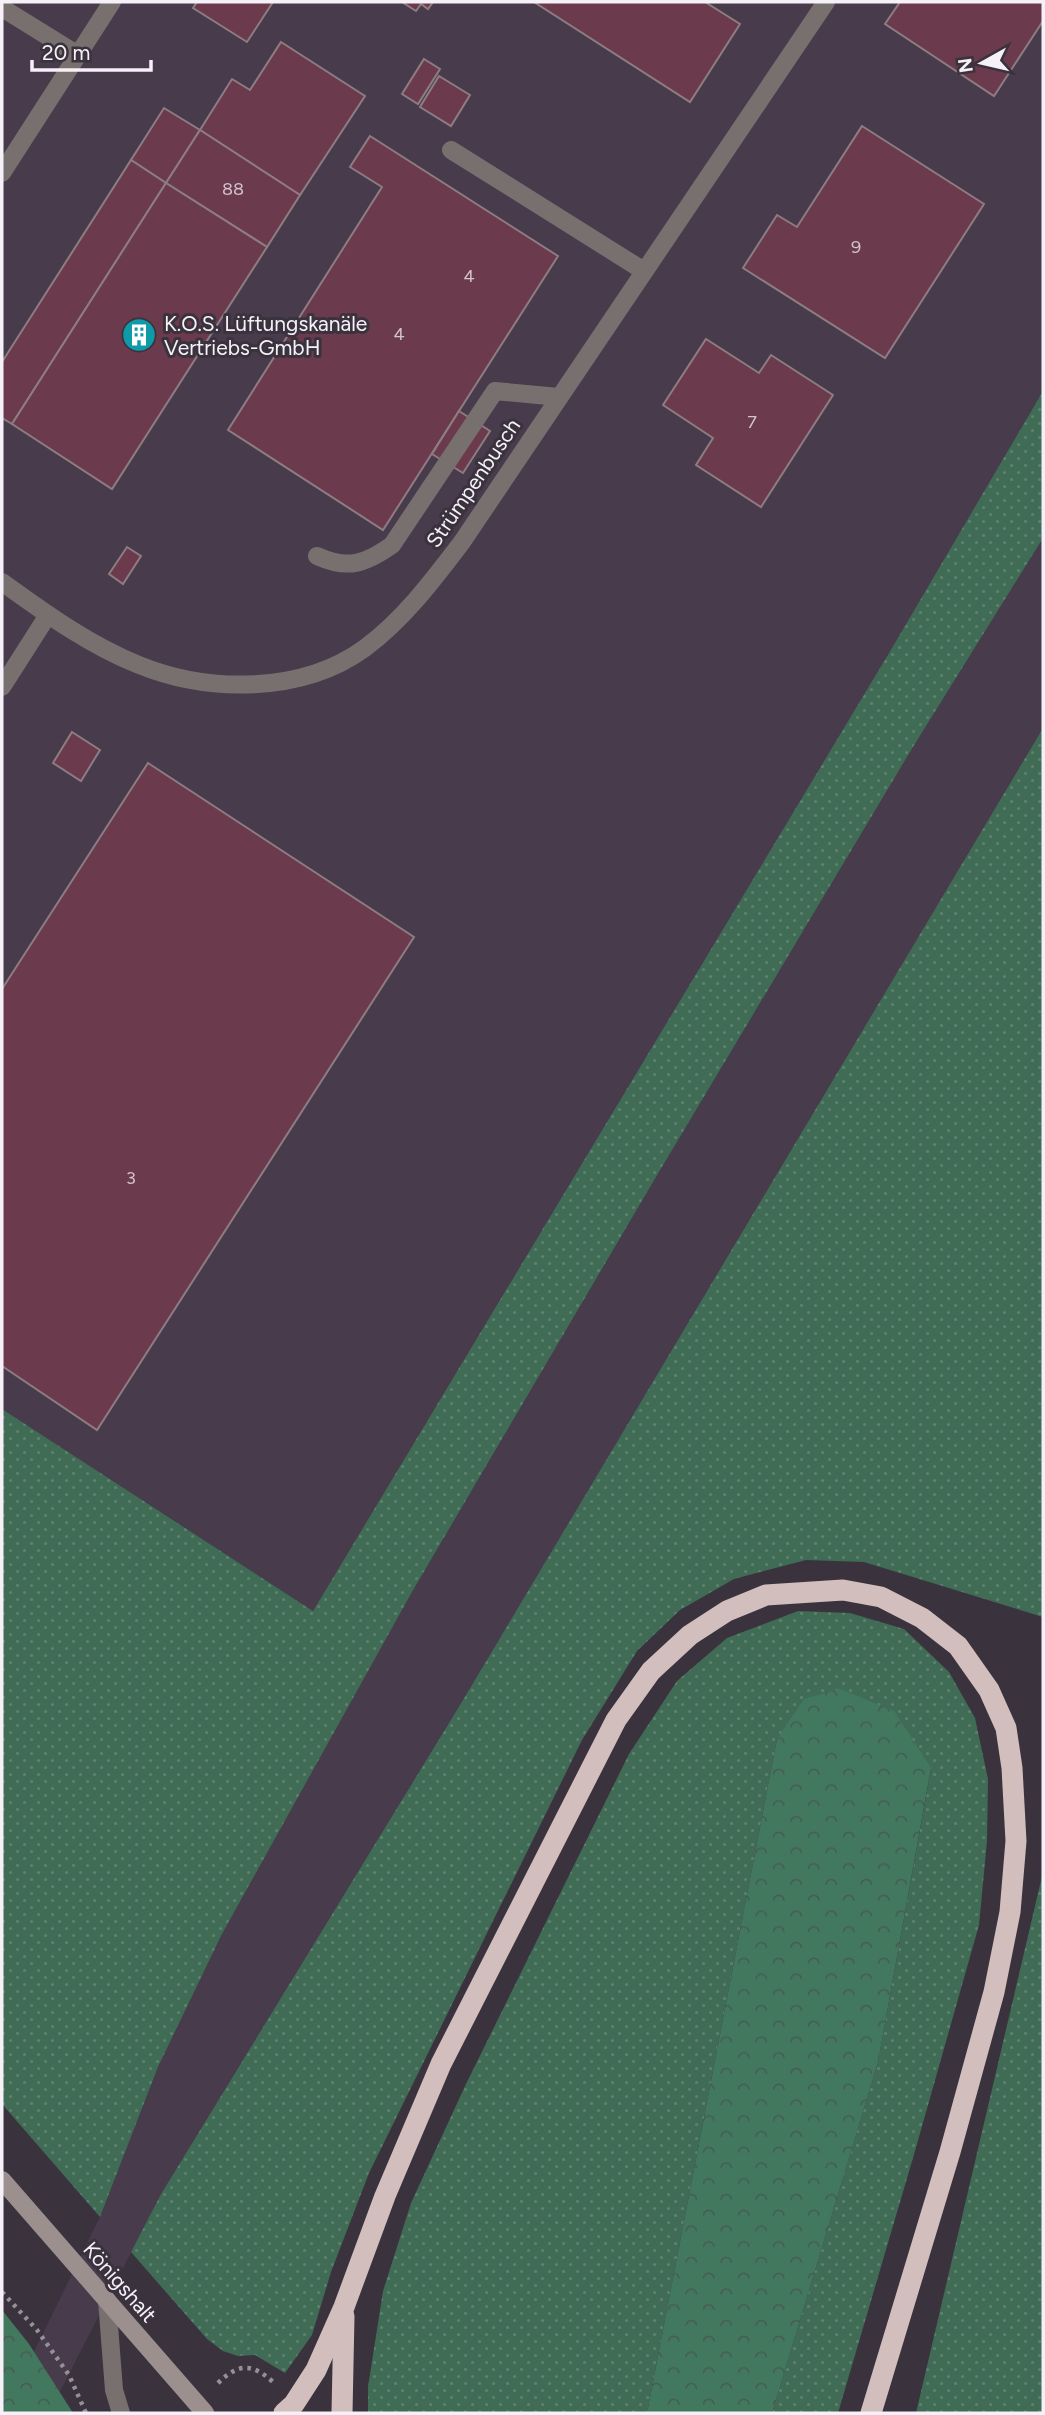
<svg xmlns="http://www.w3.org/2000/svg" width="1045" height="2415" font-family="Figtree,sans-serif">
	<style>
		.built { fill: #473b4c }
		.grass { fill: url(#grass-dots) }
		.forest { fill: url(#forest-crowns) }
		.building { fill: #6b3a4c; stroke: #8d7c81; stroke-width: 2 }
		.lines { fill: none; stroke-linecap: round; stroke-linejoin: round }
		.path { stroke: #969099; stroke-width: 4.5; stroke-dasharray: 3.5 5; stroke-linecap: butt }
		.service { stroke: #78706f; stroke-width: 18 }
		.minor { stroke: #78706f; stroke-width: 18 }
		.tertiary { stroke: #78706f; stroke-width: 18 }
		.secondary { stroke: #9c908e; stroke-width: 18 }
		.motorway { stroke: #d2bebc; stroke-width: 21 }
		.labels { text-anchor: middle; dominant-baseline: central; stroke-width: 6; stroke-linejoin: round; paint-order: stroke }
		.number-label { font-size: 18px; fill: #d3c3ce }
		.poi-label { font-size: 21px; fill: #f6f1f9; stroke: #3a333e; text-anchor: start }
		.street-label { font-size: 21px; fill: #f6f1f9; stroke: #3a333e }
	</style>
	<defs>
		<pattern id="grass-dots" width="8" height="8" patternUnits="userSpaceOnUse" patternTransform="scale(1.75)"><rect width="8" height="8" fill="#406b55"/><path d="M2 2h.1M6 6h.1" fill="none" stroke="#5c816e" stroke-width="1.8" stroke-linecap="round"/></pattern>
		<pattern id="forest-crowns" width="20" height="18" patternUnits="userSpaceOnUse" patternTransform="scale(1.75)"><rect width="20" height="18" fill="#42795e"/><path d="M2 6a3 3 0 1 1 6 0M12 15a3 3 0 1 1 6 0" fill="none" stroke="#465e54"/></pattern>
	</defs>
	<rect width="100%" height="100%" fill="#3a333e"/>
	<g class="built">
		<path d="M 2,2 L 1043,2 L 1043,391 L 889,653 L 313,1611 L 2,1409 Z"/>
		<path d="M 1043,538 L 1043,728 L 460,1705 L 161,2194 L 49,2413 L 4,2413 L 100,2217 L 158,2067 L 222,1934 L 412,1592 L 656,1177 L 913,747 Z"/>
	</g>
	<g class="grass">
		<path d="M 1043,391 L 1043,538 L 913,747 L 656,1177 L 412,1592 L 222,1934 L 158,2067 L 100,2217 L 2,2104 L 2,1409 L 313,1611 L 889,653 Z"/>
		<path d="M 1043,728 L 1043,1617 L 864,1562 L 806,1560 L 734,1579 L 680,1610 L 637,1651 L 582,1740 L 369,2173 L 331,2272 L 312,2335 L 285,2373 L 255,2355 L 238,2356 L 223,2351 L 207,2339 L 131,2252 L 161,2194 L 460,1705 Z"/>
		<path d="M 798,1611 L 850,1613 L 904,1629 L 949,1672 L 975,1718 L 988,1779 L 987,1841 L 979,1925 L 915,2151 L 838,2413 L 772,2413 L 878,2062 L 931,1769 L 777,1739 L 647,2413 L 368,2413 L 368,2387 L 383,2291 L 411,2203 L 466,2084 L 629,1754 L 677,1681 L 727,1638 Z"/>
		<path d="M 1043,1872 L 1043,2413 L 916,2413 Z"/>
	</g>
	<g class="forest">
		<path d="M 840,1689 L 894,1711 L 931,1768 L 878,2062 L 772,2413 L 647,2413 L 777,1739 L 804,1699 Z"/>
		<path d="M 2,2310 L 29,2344 L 73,2413 L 2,2413 Z"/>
	</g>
	<g class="building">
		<path d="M 197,2 L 273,2 L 247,42 L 193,8 Z"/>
		<path d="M 402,2 L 433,2 L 428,9 L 421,4 L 416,11 Z"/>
		<path d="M 534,2 L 705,2 L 740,24 L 690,102 Z"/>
		<path d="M 900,2 L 1043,2 L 1043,21 L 994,96 L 885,24 Z"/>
		<path d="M 281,42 L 365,96 L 300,195 L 200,130 L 232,79 L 250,90 Z"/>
		<path d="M 424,59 L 440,69 L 418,104 L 402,94 Z"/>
		<path d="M 439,76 L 470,95 L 451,126 L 420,107 Z"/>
		<path d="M 164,108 L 200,130 L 166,183 L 131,160 Z"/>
		<path d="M 862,126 L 984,204 L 885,358 L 743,268 L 777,215 L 797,227 Z"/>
		<path d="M 200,130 L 300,195 L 267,247 L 166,183 Z"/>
		<path d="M 370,136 L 558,256 L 383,530 L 228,430 L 382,187 L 350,167 Z"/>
		<path d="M 131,160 L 166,183 L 12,424 L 2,418 L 2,362 Z"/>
		<path d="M 166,183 L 267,247 L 112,489 L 12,424 Z"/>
		<path d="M 706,339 L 759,373 L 771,355 L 833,395 L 761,507 L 696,465 L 713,438 L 663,405 Z"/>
		<path d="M 459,411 L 490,431 L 463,473 L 432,454 Z"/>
		<path d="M 127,547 L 141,556 L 123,584 L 109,574 Z"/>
		<path d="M 72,732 L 100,750 L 81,781 L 53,763 Z"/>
		<path d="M 148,763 L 414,937 L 97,1430 L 2,1366 L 2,989 Z"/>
	</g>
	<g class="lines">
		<g class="path">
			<path d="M 2,2292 L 37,2330 L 69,2375 L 86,2413"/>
			<path d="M 218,2383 C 238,2364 251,2362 273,2382"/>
		</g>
		<g class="service">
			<path d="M 2,8 L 78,55"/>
			<path d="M 451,150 L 644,271"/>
			<path d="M 317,556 C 348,570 365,564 392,545 L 495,391 L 559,397"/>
			<path d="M 2,687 L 48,615"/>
		</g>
		<g class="minor">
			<path d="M 2,173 L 112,2"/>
			<path d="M 2,582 C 45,613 89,645 139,665 C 208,693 302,694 365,648 C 404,619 433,580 462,542 L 826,2"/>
		</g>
		<path class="tertiary" d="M 107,2300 L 114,2390 L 121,2413"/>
		<path class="secondary" d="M 2,2180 L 205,2413"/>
		<g class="motorway">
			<path d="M 284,2413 L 294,2404 L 316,2370 L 344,2307 L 385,2196 L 441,2064 L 616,1720 L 651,1671 L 690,1635 L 727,1611 L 766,1595 L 843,1590 L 881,1597 L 922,1618 L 958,1646 L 989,1690 L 1006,1728 L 1012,1768 L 1016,1841 L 1010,1912 L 994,1992 L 950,2152 L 871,2413"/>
			<path d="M 342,2413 L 344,2316"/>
		</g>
	</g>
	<defs>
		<g id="building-disc" transform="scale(1.75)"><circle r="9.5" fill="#0f9aa8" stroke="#3a333e"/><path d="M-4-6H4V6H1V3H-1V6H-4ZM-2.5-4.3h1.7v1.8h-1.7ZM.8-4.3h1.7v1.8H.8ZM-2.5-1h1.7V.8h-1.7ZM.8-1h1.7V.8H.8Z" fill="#fff"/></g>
	</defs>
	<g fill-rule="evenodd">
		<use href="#building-disc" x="139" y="335"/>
	</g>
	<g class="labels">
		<g class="number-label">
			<text x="233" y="189">88</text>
			<text x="856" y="247">9</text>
			<text x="469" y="276">4</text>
			<text x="399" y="334">4</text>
			<text x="752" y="422">7</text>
			<text x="131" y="1178">3</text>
		</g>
		<g class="poi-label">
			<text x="164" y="323">K.O.S. Lüftungskanäle<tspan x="164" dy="24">Vertriebs-GmbH</tspan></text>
		</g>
		<g class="street-label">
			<text transform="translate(473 483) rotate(-56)">Strümpenbusch</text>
			<text transform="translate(120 2282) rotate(49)">Königshalt</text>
		</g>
	</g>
	<rect width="1045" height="2415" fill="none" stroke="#f6f1f9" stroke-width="7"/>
	<g transform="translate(982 63) rotate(262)" stroke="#3a333e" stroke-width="5" paint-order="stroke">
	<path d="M0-5L12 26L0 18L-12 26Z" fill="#f6f1f9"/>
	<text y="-10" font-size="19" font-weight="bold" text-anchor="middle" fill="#f6f1f9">N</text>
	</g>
	<path d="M32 60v10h119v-10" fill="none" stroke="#f6f1f9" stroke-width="3.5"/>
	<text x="42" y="60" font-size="21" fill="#f6f1f9" stroke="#3a333e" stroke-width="5" paint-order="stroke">20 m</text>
</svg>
